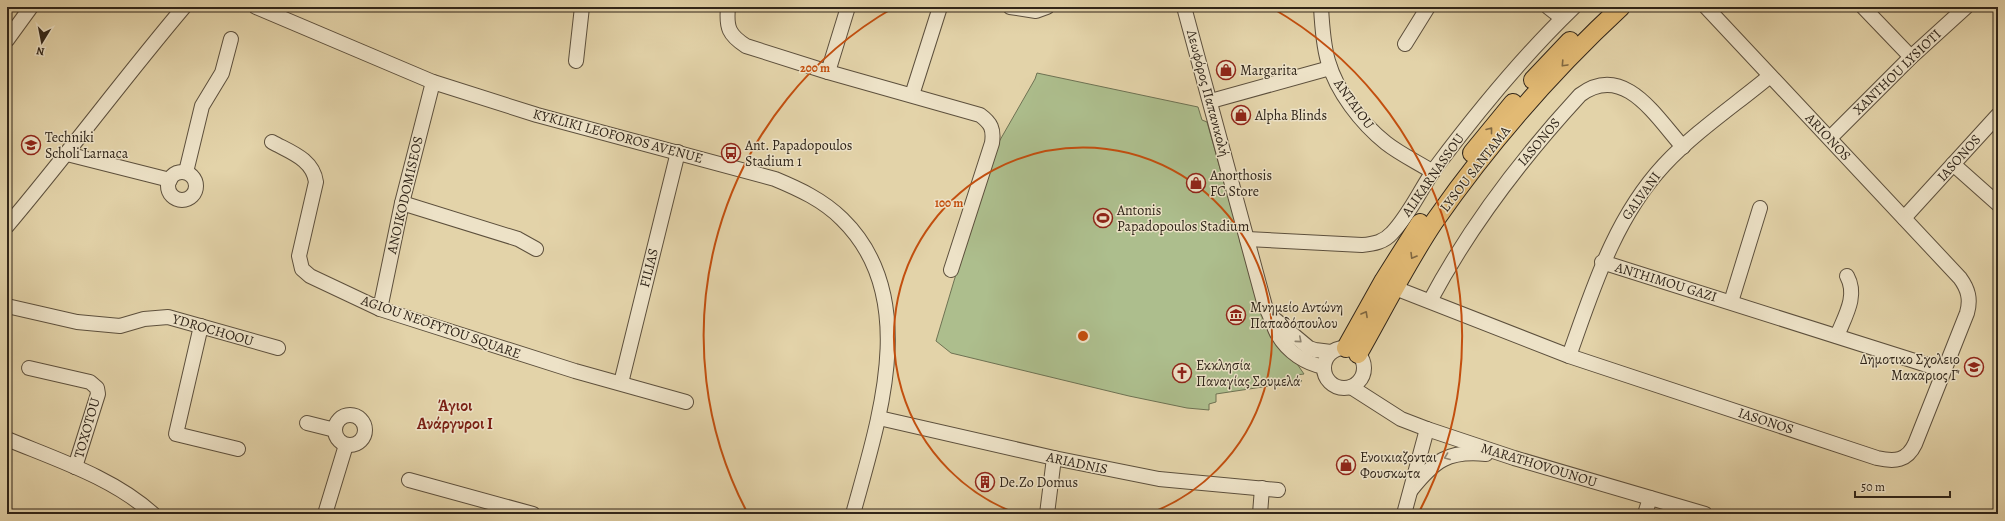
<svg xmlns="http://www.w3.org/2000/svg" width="2005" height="521" font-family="Alegreya,serif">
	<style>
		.green { fill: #adbe8d; stroke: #6e7253 }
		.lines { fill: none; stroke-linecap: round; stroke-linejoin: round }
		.minor-casing { stroke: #5d503d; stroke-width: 16 }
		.major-casing { stroke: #302519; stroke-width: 20 }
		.minor { stroke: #ede2c7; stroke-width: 14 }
		.major { stroke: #e2ba74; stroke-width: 18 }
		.oneway { stroke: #806842 }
		.oneway2 { stroke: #8e8470 }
		.ring { fill: none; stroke: #c34f0f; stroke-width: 2 }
		.labels { text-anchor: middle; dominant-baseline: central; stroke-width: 3; stroke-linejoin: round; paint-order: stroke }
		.poi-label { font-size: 14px; fill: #302519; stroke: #ede2c7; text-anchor: start }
		.street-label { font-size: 14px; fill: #302519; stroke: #ede2c7 }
		.quarter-label { font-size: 16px; font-weight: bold; fill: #7a1f14; stroke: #ede2c7 }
		.centre { fill: #c34f0f; stroke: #ede2c7; stroke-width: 2 }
		.ring-label { font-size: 12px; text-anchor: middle; font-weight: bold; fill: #c34f0f; stroke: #ede2c7; stroke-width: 3; stroke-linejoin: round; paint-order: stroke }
	</style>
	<rect width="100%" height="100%" fill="#e3d3a9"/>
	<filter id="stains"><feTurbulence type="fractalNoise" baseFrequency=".005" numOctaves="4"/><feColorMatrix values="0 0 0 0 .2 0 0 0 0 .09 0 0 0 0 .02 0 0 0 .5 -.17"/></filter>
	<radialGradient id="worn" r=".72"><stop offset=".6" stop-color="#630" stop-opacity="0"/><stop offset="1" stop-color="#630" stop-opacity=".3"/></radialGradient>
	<path class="green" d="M 1037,73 L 1198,107 L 1202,120 L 1207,122 L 1260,310 L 1304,374 L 1296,375 L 1302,381 L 1216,394 L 1216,402 L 1209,404 L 1209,410 L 1187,408 L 1129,396 L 951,353 L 936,341 L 992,154 L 1035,79 Z"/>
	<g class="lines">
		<g class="minor-casing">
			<g id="minor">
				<path d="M 256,7 L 433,82 L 537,115 L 775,179 C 799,189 823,200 842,219 C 922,297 878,422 853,514"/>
				<path d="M 728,7 C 726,28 729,35 746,46 L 828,72 L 980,115 C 991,123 994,129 992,143 L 951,270"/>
				<path d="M 1010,7 L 1036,11 L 1047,7"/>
				<path d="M 1184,7 L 1265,306 C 1271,315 1273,327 1278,335 C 1288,352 1305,363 1324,367"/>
				<path d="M 1321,7 C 1322,25 1323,44 1328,61 C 1337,92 1361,123 1386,143 C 1400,154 1417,162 1433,172"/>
				<path d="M 1548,7 L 1562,18"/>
				<path d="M 1863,7 L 1911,57"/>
				<path d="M 7,40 L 31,7"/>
				<path d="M 1405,44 L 1428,7"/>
				<path d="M 576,61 L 582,7"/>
				<path d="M 828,72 L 848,7"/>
				<path d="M 912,95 L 940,7"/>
				<path d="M 1211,101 L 1330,68"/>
				<path d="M 1830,138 L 1911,57 L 1966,7"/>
				<path d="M 272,142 C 290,152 313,159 316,182 L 299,256 L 302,269 L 310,276 L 380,309 L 575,371 L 686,402"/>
				<path d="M 67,154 L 170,180"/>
				<path d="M 1953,164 L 1998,204"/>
				<path d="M 186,172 L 202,106 L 222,73 L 231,39"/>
				<circle cx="182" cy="186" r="14"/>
				<path d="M 402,203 L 518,239 L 536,249"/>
				<path d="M 1904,218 L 1998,115"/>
				<path d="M 7,226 C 68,154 123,79 184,7"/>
				<path d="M 1247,239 L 1362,245 C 1374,244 1384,242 1392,233 C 1410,214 1421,188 1436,167 C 1478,111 1523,56 1574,7"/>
				<path d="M 1602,262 L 1943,370"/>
				<path d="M 1395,288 L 1569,356 L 1877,458 C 1895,462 1907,461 1915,444 L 1967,313 C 1971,299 1968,289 1960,278 L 1706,7"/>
				<path d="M 1430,301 C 1470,226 1522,158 1580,95 C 1624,62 1656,117 1683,147"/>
				<path d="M 1731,302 L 1760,208"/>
				<path d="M 7,306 L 77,322 L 120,326 L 144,319 L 168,317 L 278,348"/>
				<path d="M 380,309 L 402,203 L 433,82"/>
				<path d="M 1272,317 L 1309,348 L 1315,350 L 1331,352"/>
				<path d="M 201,326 L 176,434 L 238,449"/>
				<path d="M 1837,336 C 1845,316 1858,296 1847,276"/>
				<circle cx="1344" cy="368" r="20"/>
				<path d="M 1569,356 C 1593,289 1614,219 1664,165 C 1695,132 1735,105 1770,76"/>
				<path d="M 29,368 L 90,382 L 97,388 L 98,394 L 75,467"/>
				<path d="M 621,383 L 678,152"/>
				<path d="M 1351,387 L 1401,419 L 1427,429 L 1514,458 L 1705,514"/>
				<circle cx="350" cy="430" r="15"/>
				<path d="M 879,418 L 1054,458 L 1159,479 L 1278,490"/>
				<path d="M 307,423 L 335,430"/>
				<path d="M 7,439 C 55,459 114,478 153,514"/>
				<path d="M 409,480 L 533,514"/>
				<path d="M 1411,490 C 1434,461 1448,450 1486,454"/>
				<path d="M 325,514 L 346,445"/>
				<path d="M 1047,514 L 1054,458"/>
				<path d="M 1260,514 L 1262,488"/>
				<path d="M 1404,514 L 1427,429"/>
				<path d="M 1645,514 L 1650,498"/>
			</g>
		</g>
		<g class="major-casing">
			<g id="major">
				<path d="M 1533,80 L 1570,41"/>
				<path d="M 1472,153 L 1513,103"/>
				<path d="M 1346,348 L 1384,280 L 1420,223"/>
				<path d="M 1358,354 C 1383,310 1406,264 1434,222 C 1487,146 1553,70 1621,7"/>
			</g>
		</g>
		<use href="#minor" class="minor"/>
		<use href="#major" class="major"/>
	</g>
	<defs><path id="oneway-chevron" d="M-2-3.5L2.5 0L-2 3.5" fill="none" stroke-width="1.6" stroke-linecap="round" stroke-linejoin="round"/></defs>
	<g class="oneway">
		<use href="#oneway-chevron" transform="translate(1564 64) rotate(133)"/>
		<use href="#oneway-chevron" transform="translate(1490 130) rotate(-52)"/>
		<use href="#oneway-chevron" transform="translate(1413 256) rotate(121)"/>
		<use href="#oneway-chevron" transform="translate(1365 314) rotate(-61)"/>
	</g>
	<g class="oneway2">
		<use href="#oneway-chevron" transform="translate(1299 340) rotate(41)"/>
		<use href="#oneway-chevron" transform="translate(1447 457) rotate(159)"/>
	</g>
	<g class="ring">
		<path d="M1018 514A189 189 0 1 1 1148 514"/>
		<path d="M748 514A379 379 0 0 1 893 8M1272 8A379 379 0 0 1 1418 514"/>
	</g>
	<defs>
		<g id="shop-ring" transform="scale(1)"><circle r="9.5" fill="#ede2c7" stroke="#8f2418" stroke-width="1.5"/><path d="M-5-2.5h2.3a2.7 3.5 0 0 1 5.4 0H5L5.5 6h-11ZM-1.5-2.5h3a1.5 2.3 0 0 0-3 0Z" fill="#8f2418"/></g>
		<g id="school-ring" transform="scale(1)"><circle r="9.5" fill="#ede2c7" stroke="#8f2418" stroke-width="1.5"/><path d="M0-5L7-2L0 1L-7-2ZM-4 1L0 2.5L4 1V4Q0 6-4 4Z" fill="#8f2418"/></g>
		<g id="bus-ring" transform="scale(1)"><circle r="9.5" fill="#ede2c7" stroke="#8f2418" stroke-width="1.5"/><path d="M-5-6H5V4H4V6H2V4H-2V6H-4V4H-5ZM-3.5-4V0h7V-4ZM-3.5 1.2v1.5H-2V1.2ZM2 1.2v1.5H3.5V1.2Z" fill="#8f2418"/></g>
		<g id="stadium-ring" transform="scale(1)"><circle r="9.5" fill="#ede2c7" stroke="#8f2418" stroke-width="1.5"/><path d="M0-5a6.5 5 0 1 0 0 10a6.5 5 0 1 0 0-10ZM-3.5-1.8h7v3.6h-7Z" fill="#8f2418"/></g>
		<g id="museum-ring" transform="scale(1)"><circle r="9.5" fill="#ede2c7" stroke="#8f2418" stroke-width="1.5"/><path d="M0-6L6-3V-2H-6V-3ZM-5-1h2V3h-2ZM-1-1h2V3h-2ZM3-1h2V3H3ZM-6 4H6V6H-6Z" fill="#8f2418"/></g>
		<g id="church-ring" transform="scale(1)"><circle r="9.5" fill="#ede2c7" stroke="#8f2418" stroke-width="1.5"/><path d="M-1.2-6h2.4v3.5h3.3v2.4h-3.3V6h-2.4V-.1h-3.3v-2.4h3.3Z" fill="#8f2418"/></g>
		<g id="building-ring" transform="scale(1)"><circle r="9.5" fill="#ede2c7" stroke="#8f2418" stroke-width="1.5"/><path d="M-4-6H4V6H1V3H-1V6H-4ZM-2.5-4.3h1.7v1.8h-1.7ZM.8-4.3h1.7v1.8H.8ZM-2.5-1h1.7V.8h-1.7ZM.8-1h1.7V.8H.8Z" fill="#8f2418"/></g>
	</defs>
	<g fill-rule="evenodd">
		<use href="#shop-ring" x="1226" y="70"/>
		<use href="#shop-ring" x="1241" y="115"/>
		<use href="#school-ring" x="31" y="145"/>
		<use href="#bus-ring" x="731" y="153"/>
		<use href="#shop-ring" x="1196" y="183"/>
		<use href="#stadium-ring" x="1103" y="218"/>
		<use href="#museum-ring" x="1236" y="315"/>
		<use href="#school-ring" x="1974" y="367"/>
		<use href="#church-ring" x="1182" y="373"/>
		<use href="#shop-ring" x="1346" y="465"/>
		<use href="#building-ring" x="985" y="482"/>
	</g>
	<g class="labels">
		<g class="poi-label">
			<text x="1240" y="70">Margarita</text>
			<text x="1255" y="115">Alpha Blinds</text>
			<text x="45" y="137">Techniki<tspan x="45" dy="16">Scholi Larnaca</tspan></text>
			<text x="745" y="145">Ant. Papadopoulos<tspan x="745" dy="16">Stadium 1</tspan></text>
			<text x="1210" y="175">Anorthosis<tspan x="1210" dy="16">FC Store</tspan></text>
			<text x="1117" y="210">Antonis<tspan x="1117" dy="16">Papadopoulos Stadium</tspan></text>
			<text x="1250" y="307">Μνημείο Αντώνη<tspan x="1250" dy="16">Παπαδόπουλου</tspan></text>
			<text x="1960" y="359" text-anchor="end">Δημοτικο Σχολειο<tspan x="1960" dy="16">Μακαριος Γ'</tspan></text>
			<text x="1196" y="365">Εκκλησία<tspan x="1196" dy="16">Παναγίας Σουμελά</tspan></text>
			<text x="1360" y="457">Ενοικιαζονται<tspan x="1360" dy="16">Φουσκωτα</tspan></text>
			<text x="999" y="482">De.Zo Domus</text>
		</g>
		<g class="street-label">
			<text transform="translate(1897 72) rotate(-44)">XANTHOU LYSIOTI</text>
			<text transform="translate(1208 93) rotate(75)">Λεωφόρος Παπανικολή</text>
			<text transform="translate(1354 104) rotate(54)">ANTAIOU</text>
			<text transform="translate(618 136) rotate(15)">KYKLIKI LEOFOROS AVENUE</text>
			<text transform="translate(1828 137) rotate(47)">ARIONOS</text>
			<text transform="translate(1539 142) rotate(-50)">IASONOS</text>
			<text transform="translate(1959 158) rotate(-48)">IASONOS</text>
			<text transform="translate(1475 169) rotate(-52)">LYSOU SANTAMA</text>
			<text transform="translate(1433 175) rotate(-55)">ALIKARNASSOU</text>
			<text transform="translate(405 195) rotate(-77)">ANOIKODOMISEOS</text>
			<text transform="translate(1641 196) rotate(-54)">GALVANI</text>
			<text transform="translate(649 268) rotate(-76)">FILIAS</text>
			<text transform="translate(1666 282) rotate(17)">ANTHIMOU GAZI</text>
			<text transform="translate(441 327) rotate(19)">AGIOU NEOFYTOU SQUARE</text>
			<text transform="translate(213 330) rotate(16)">YDROCHOOU</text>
			<text transform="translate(1766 421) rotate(18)">IASONOS</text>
			<text transform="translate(87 428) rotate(-74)">TOXOTOU</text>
			<text transform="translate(1077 463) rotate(12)">ARIADNIS</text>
			<text transform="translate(1539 465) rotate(17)">MARATHOVOUNOU</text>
		</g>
		<g class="quarter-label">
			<text x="455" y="406">Άγιοι<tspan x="455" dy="18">Ανάργυροι Ι</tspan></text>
		</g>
	</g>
	<circle cx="1083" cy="336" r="6" class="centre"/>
	<g class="ring-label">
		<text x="815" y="72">200 m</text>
		<text x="949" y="207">100 m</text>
	</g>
	<rect width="2005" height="521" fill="none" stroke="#e3d3a9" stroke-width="24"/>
	<rect x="8" y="8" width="1989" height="505" fill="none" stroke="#302519" stroke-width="2"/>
	<rect x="12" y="12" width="1981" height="497" fill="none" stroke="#302519"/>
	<g transform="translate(42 42) rotate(190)" stroke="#ede2c7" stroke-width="3" paint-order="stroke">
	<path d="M0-3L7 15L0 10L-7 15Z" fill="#302519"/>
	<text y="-6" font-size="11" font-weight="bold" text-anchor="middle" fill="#302519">N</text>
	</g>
	<path d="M1855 491v6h95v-6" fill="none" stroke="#302519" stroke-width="2"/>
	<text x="1861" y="491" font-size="12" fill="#302519" stroke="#ede2c7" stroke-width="3" paint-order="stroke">50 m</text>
	<rect width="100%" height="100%" filter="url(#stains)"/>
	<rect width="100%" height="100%" fill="url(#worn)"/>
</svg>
